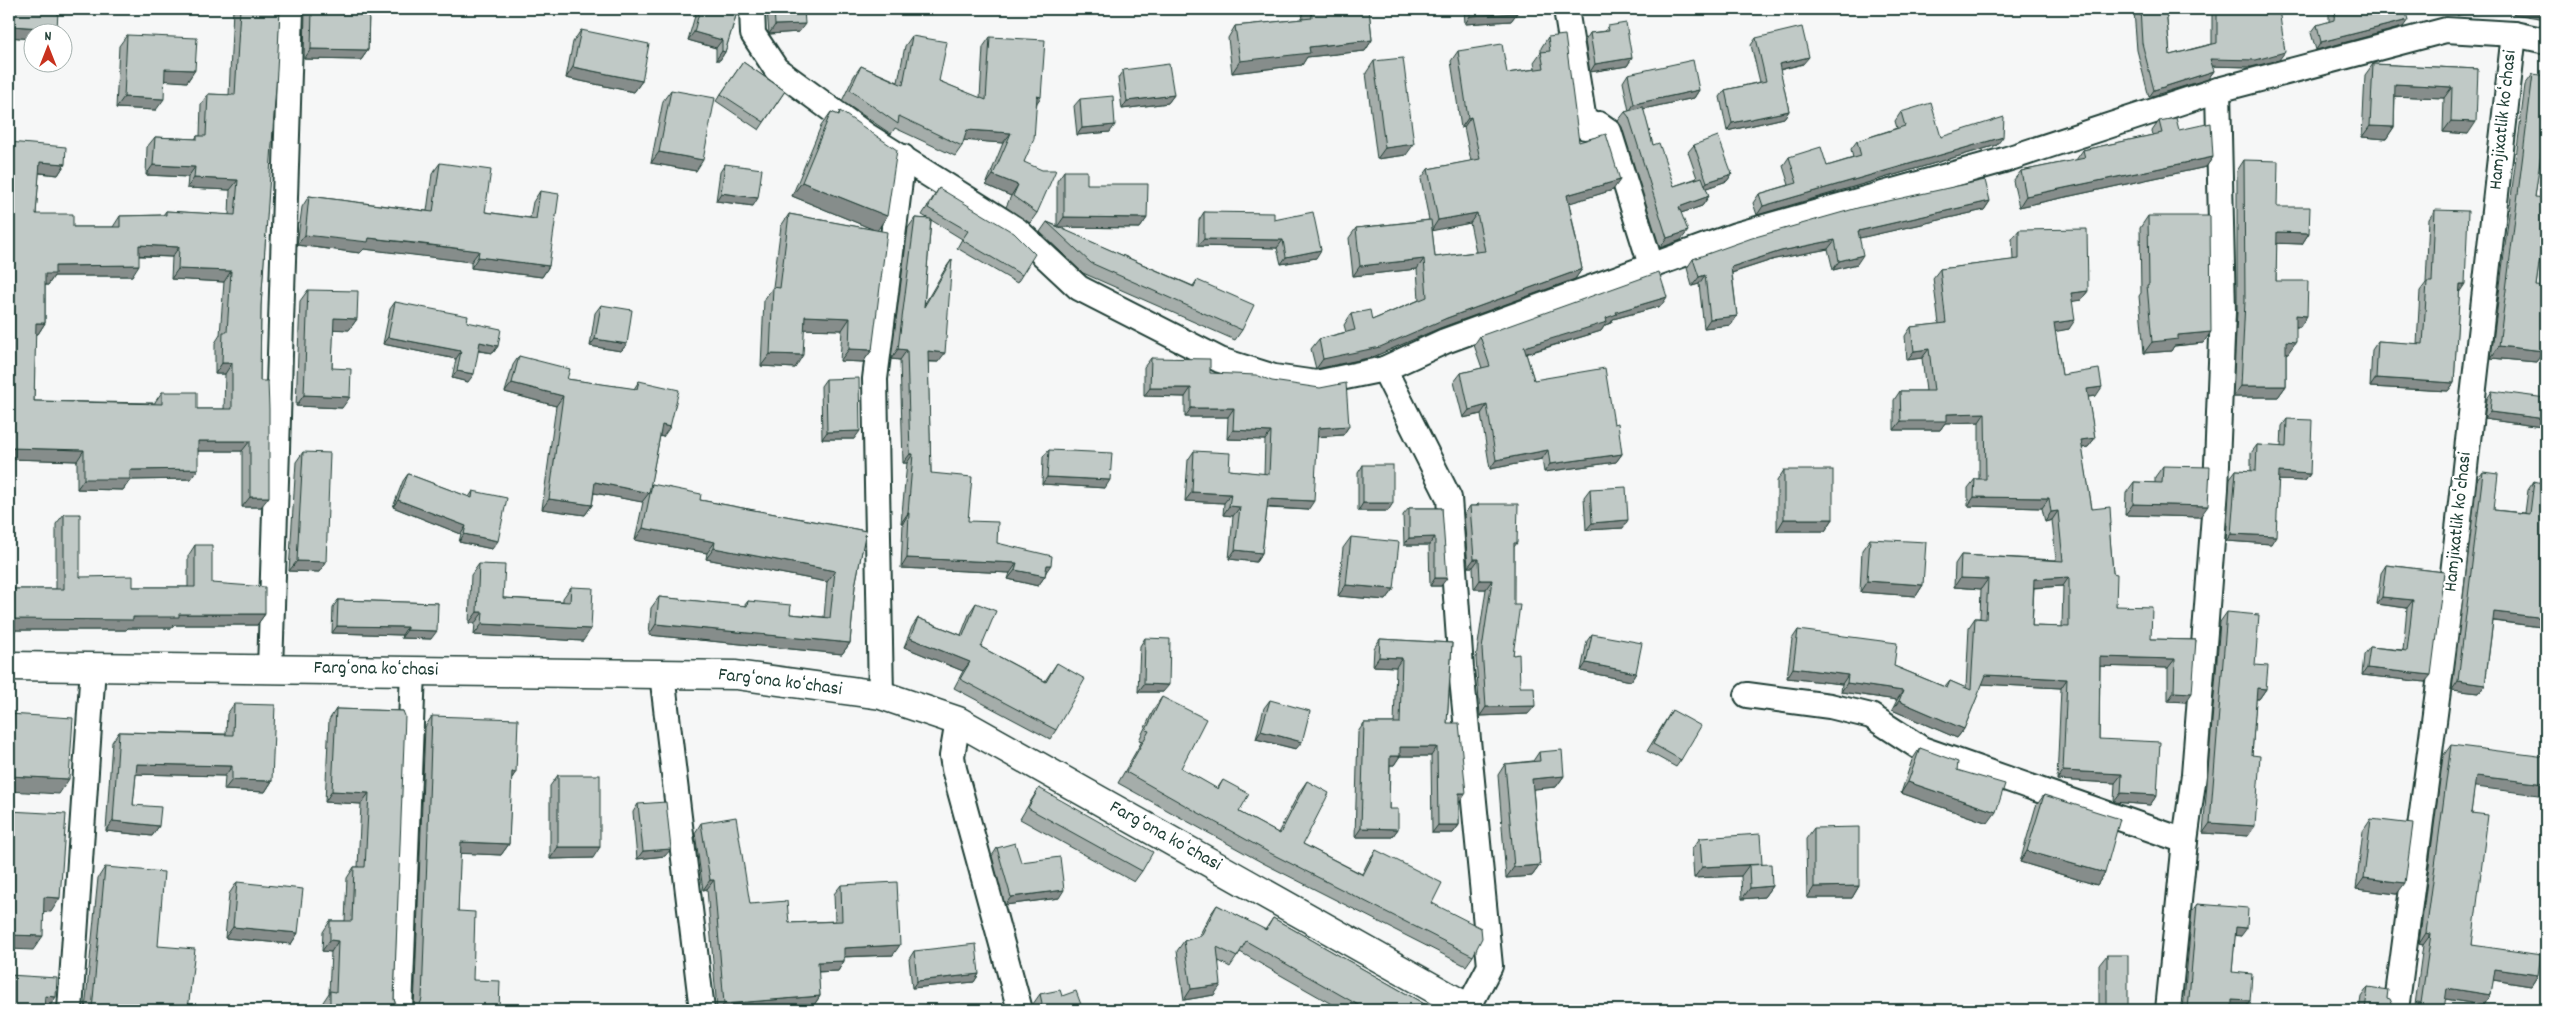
<svg xmlns="http://www.w3.org/2000/svg" width="2555" height="1019" font-family="Dekko,sans-serif">
	<style>
		.lines { fill: none; stroke-linecap: round; stroke-linejoin: round }
		.street-casing { stroke: #1f3d34; stroke-width: 28 }
		.secondary-casing { stroke: #1f3d34; stroke-width: 31 }
		.street { stroke: #fff; stroke-width: 24 }
		.secondary { stroke: #fff; stroke-width: 28 }
		.wall { fill: #a5adaa; stroke: #1f3d34; fill-rule: evenodd }
		.shaded-wall { fill: #868d8b; stroke: #1f3d34 }
		.building { fill: #c0c9c6; stroke: #1f3d34; fill-rule: evenodd }
		.labels { text-anchor: middle; dominant-baseline: central; stroke-width: 4.5; stroke-linejoin: round; paint-order: stroke }
		.street-label { font-size: 19px; fill: #1f3d34; stroke: #fff }
	</style>
	<rect width="100%" height="100%" fill="#f6f7f7"/>
	<filter id="ink" filterUnits="userSpaceOnUse"><feTurbulence type="fractalNoise" baseFrequency=".02" numOctaves="2"/><feDisplacementMap in="SourceGraphic" scale="10" xChannelSelector="R" yChannelSelector="G"/><feConvolveMatrix kernelMatrix="1 2 1 2 8 2 1 2 1" color-interpolation-filters="sRGB"/></filter>
	<g filter="url(#ink)">
		<g class="lines">
			<g class="street-casing">
				<g id="street">
					<path d="M 752,9 L 753,34 L 776,69 L 866,135 L 1017,230 L 1079,288 L 1220,360 L 1274,377 L 1316,383 L 1384,369 L 1445,341 L 1736,235 L 2004,160 L 2218,90 L 2446,30 L 2514,34 L 2546,41"/>
					<path d="M 1566,9 L 1585,127 L 1599,124 L 1609,131 L 1651,265"/>
					<path d="M 1384,369 L 1449,498 L 1461,668 L 1490,966 L 1468,1008"/>
					<path d="M 270,669 L 291,9"/>
					<path d="M 662,674 L 702,1010"/>
					<path d="M 881,695 L 875,379 L 903,157"/>
					<path d="M 1747,695 L 1830,706 L 1871,716 L 1922,749 L 2185,841"/>
					<path d="M 958,721 L 952,756 L 954,769 L 1020,1010"/>
					<path d="M 70,1010 L 93,667"/>
					<path d="M 400,1010 L 413,671"/>
					<path d="M 2168,1010 L 2185,841 L 2194,775 L 2216,489 L 2223,312 L 2218,90"/>
					<path d="M 2396,1010 L 2450,600 L 2514,34"/>
				</g>
			</g>
			<g class="secondary-casing">
				<path id="secondary" d="M 9,666 L 736,675 L 881,695 L 958,721 L 1472,1010"/>
			</g>
			<use href="#street" class="street"/>
			<use href="#secondary" class="secondary"/>
		</g>
		<g class="wall">
			<path d="M 9,9 L 44,9 L 44,10 L 57,29 L 54,32 L 32,32 L 32,39 L 9,37 Z"/>
			<path d="M 233,9 L 280,9 L 261,306 L 260,381 L 261,507 L 242,507 L 242,451 L 198,451 L 191,479 L 130,480 L 123,490 L 77,489 L 77,461 L 12,459 L 12,480 L 9,485 L 9,142 L 65,164 L 58,175 L 39,173 L 36,214 L 73,227 L 113,227 L 120,216 L 163,215 L 166,211 L 229,215 L 230,190 L 187,188 L 188,177 L 146,175 L 147,147 L 155,137 L 195,139 L 197,136 L 200,136 L 201,104 L 208,94 L 229,95 ZM 139,256 L 172,257 L 171,279 L 224,282 L 220,335 L 215,343 L 215,374 L 225,374 L 224,409 L 197,409 L 162,392 L 155,402 L 155,403 L 34,401 L 35,334 L 38,334 L 45,323 L 45,285 L 48,285 L 54,276 L 132,276 Z"/>
			<path d="M 305,9 L 369,9 L 368,50 L 361,60 L 304,59 Z"/>
			<path d="M 697,9 L 738,9 L 725,52 L 720,60 L 716,60 L 716,48 L 688,40 Z"/>
			<path d="M 767,9 L 804,9 L 799,32 L 769,34 Z"/>
			<path d="M 1306,9 L 1369,9 L 1372,40 L 1365,51 L 1307,57 L 1302,65 L 1232,73 L 1228,38 L 1235,26 L 1303,19 L 1302,13 Z"/>
			<path d="M 1464,9 L 1516,9 L 1517,13 L 1511,21 L 1465,24 Z"/>
			<path d="M 2135,9 L 2166,9 L 2170,55 L 2212,44 L 2212,9 L 2281,9 L 2279,11 L 2279,60 L 2251,67 L 2212,66 L 2214,71 L 2208,79 L 2149,97 L 2137,50 L 2134,11 Z"/>
			<path d="M 2329,9 L 2405,9 L 2403,27 L 2316,50 L 2311,33 L 2317,25 L 2329,22 Z"/>
			<path d="M 2456,9 L 2504,9 L 2457,15 Z"/>
			<path d="M 1608,26 L 1632,58 L 1627,66 L 1590,72 L 1585,41 L 1590,33 L 1605,31 Z"/>
			<path d="M 581,30 L 642,81 L 634,92 L 566,78 L 573,42 Z"/>
			<path d="M 127,35 L 195,70 L 187,82 L 165,80 L 156,110 L 116,108 L 119,46 Z"/>
			<path d="M 912,36 L 939,81 L 980,98 L 983,47 L 990,37 L 1037,103 L 1024,162 L 1037,213 L 1030,223 L 1006,207 L 1011,196 L 986,185 L 1003,143 L 964,140 L 962,146 L 955,156 L 895,128 L 891,134 L 842,101 L 854,76 L 861,66 L 898,82 L 905,46 Z"/>
			<path d="M 1548,37 L 1579,142 L 1613,190 L 1569,203 L 1582,269 L 1575,279 L 1440,328 L 1373,357 L 1316,369 L 1311,349 L 1319,339 L 1346,332 L 1344,325 L 1351,314 L 1372,320 L 1419,300 L 1417,269 L 1353,276 L 1349,238 L 1356,228 L 1429,220 L 1421,179 L 1428,169 L 1471,161 L 1464,127 L 1461,128 L 1451,61 L 1458,51 L 1507,73 L 1535,69 L 1534,62 L 1541,52 L 1541,48 ZM 1470,223 L 1476,252 L 1435,257 L 1432,230 Z"/>
			<path d="M 1756,38 L 1803,64 L 1780,70 L 1789,111 L 1784,118 L 1727,131 L 1720,97 L 1725,90 L 1760,82 L 1751,45 Z"/>
			<path d="M 1374,61 L 1406,155 L 1377,159 L 1366,73 Z"/>
			<path d="M 743,62 L 785,91 L 759,130 L 716,101 Z"/>
			<path d="M 2373,64 L 2478,69 L 2468,134 L 2443,132 L 2444,98 L 2395,96 L 2394,127 L 2386,139 L 2362,137 L 2365,75 Z"/>
			<path d="M 1123,70 L 1174,95 L 1168,103 L 1122,109 L 1118,78 Z"/>
			<path d="M 1628,74 L 1699,90 L 1694,98 L 1643,109 L 1653,145 L 1674,186 L 1697,178 L 1688,152 L 1694,145 L 1732,174 L 1727,181 L 1706,188 L 1709,196 L 1702,206 L 1681,213 L 1681,240 L 1660,248 L 1622,127 L 1618,121 L 1625,112 L 1629,111 L 1623,82 Z"/>
			<path d="M 2533,74 L 2539,165 L 2535,197 L 2541,247 L 2536,286 L 2544,351 L 2536,362 L 2491,358 L 2525,85 Z"/>
			<path d="M 671,90 L 696,171 L 651,163 L 663,101 Z"/>
			<path d="M 1080,99 L 1110,132 L 1077,135 L 1074,106 Z"/>
			<path d="M 840,111 L 877,230 L 872,350 L 863,362 L 840,361 L 842,330 L 804,329 L 795,368 L 761,366 L 764,300 L 773,287 L 781,226 L 789,214 L 875,230 L 792,196 L 821,126 L 831,112 L 838,115 Z"/>
			<path d="M 1901,112 L 1941,137 L 1997,145 L 1757,215 L 1753,203 L 1759,194 L 1789,185 L 1783,166 L 1789,157 L 1827,166 L 1853,158 L 1851,149 L 1857,141 L 1897,128 L 1895,121 Z"/>
			<path d="M 2159,121 L 2179,130 L 2213,157 L 2206,167 L 2019,207 L 2013,181 L 2021,171 L 2076,160 L 2083,150 L 2153,135 L 2152,131 Z"/>
			<path d="M 2244,160 L 2277,207 L 2309,233 L 2302,244 L 2276,243 L 2276,281 L 2300,327 L 2296,327 L 2288,353 L 2286,353 L 2286,386 L 2278,397 L 2233,397 L 2237,312 L 2237,171 Z"/>
			<path d="M 440,163 L 485,212 L 530,218 L 533,202 L 540,191 L 549,266 L 542,277 L 471,268 L 471,262 L 408,254 L 364,249 L 360,253 L 297,245 L 302,207 L 309,196 L 427,211 L 432,174 Z"/>
			<path d="M 725,164 L 753,206 L 716,201 L 720,172 Z"/>
			<path d="M 1064,171 L 1147,218 L 1140,228 L 1057,227 L 1193,286 L 1197,280 L 1242,330 L 1235,340 L 1083,273 L 1040,232 L 1047,222 L 1057,226 L 1057,181 Z"/>
			<path d="M 939,188 L 1022,275 L 1017,283 L 957,248 L 962,239 L 931,220 L 924,305 L 945,269 L 952,259 L 938,362 L 928,362 L 931,473 L 968,521 L 997,543 L 1046,572 L 1045,576 L 1038,586 L 1008,579 L 1010,573 L 901,568 L 903,523 L 901,523 L 907,463 L 903,463 L 900,360 L 891,359 L 908,228 L 915,218 L 929,219 L 922,215 Z"/>
			<path d="M 1990,201 L 1984,210 L 1859,238 L 1857,264 L 1833,270 L 1828,249 L 1775,259 L 1732,273 L 1737,316 L 1731,325 L 1704,328 L 1699,284 L 1692,286 L 1687,268 L 1693,259 Z"/>
			<path d="M 2435,210 L 2459,293 L 2454,383 L 2448,391 L 2370,387 L 2372,350 L 2378,341 L 2417,344 L 2420,291 L 2426,283 L 2429,219 Z"/>
			<path d="M 1204,212 L 1274,220 L 1316,258 L 1281,264 L 1277,248 L 1198,246 L 1199,220 Z"/>
			<path d="M 2148,216 L 2203,343 L 2174,346 L 2171,351 L 2144,353 L 2139,296 L 2141,293 L 2140,228 Z"/>
			<path d="M 2019,230 L 2088,291 L 2081,300 L 2072,301 L 2069,329 L 2055,331 L 2062,375 L 2096,396 L 2088,397 L 2095,438 L 2088,447 L 2082,448 L 2092,509 L 2111,524 L 2109,527 L 2116,606 L 2151,639 L 2196,640 L 2186,702 L 2168,701 L 2168,668 L 2100,666 L 2099,739 L 2157,795 L 2150,805 L 2114,802 L 2115,783 L 2057,780 L 2061,688 L 1982,684 L 1964,729 L 1957,738 L 1892,710 L 1897,700 L 1841,692 L 1842,684 L 1787,678 L 1792,639 L 1798,630 L 1894,666 L 1945,687 L 1950,681 L 1966,688 L 1969,627 L 1975,618 L 1980,618 L 1981,589 L 1954,587 L 1955,564 L 1961,555 L 2056,560 L 2052,520 L 2045,522 L 2042,508 L 1968,506 L 1968,488 L 1975,479 L 1979,479 L 1979,422 L 1945,423 L 1940,430 L 1894,430 L 1894,400 L 1900,391 L 1926,391 L 1922,358 L 1907,360 L 1905,336 L 1911,327 L 1939,324 L 1933,278 L 1940,269 L 2013,260 L 2012,239 ZM 2063,586 L 2062,627 L 2032,626 L 2034,588 Z"/>
			<path d="M 308,290 L 357,319 L 349,330 L 333,329 L 332,368 L 342,408 L 296,406 L 300,301 Z"/>
			<path d="M 395,302 L 467,322 L 498,346 L 493,353 L 478,351 L 468,382 L 452,378 L 456,359 L 383,344 L 390,309 Z"/>
			<path d="M 601,305 L 627,344 L 621,351 L 590,346 L 595,313 Z"/>
			<path d="M 1661,306 L 1613,319 L 1611,323 L 1605,325 L 1601,331 L 1526,354 L 1534,380 L 1614,424 L 1622,454 L 1616,462 L 1544,472 L 1542,459 L 1490,469 L 1481,414 L 1463,418 L 1454,382 L 1461,373 L 1482,368 L 1474,345 L 1480,336 Z"/>
			<path d="M 519,356 L 567,379 L 634,389 L 639,381 L 663,437 L 660,436 L 650,486 L 652,484 L 700,500 L 866,531 L 855,586 L 850,643 L 842,654 L 649,635 L 651,608 L 659,597 L 744,606 L 748,601 L 790,614 L 824,617 L 827,582 L 706,559 L 707,553 L 635,540 L 643,502 L 594,493 L 592,505 L 585,515 L 542,509 L 556,406 L 505,392 L 513,365 Z"/>
			<path d="M 1151,358 L 1210,373 L 1349,426 L 1343,435 L 1317,437 L 1308,510 L 1267,508 L 1262,553 L 1256,562 L 1229,559 L 1233,516 L 1223,515 L 1224,503 L 1185,501 L 1188,460 L 1194,451 L 1229,470 L 1264,474 L 1265,440 L 1227,439 L 1228,417 L 1185,417 L 1185,397 L 1144,396 L 1144,367 Z"/>
			<path d="M 826,379 L 854,439 L 822,439 L 821,386 Z"/>
			<path d="M 2492,391 L 2542,427 L 2484,419 L 2487,399 Z"/>
			<path d="M 2287,419 L 2310,474 L 2305,481 L 2279,480 L 2271,544 L 2226,541 L 2230,478 L 2236,470 L 2251,471 L 2251,453 L 2257,445 L 2281,447 L 2282,426 Z"/>
			<path d="M 1049,450 L 1105,488 L 1042,484 L 1043,457 Z"/>
			<path d="M 303,452 L 326,562 L 319,572 L 289,571 L 296,462 Z"/>
			<path d="M 1363,465 L 1388,511 L 1358,511 L 1358,473 Z"/>
			<path d="M 2163,466 L 2200,517 L 2125,515 L 2126,493 L 2134,482 L 2155,483 L 2155,477 Z"/>
			<path d="M 1784,470 L 1833,519 L 1825,531 L 1777,531 L 1777,481 Z"/>
			<path d="M 2483,472 L 2494,510 L 2525,513 L 2528,490 L 2534,481 L 2545,598 L 2546,598 L 2546,620 L 2541,627 L 2493,621 L 2485,685 L 2479,693 L 2452,690 L 2477,480 Z"/>
			<path d="M 408,474 L 469,497 L 473,491 L 492,549 L 459,542 L 461,534 L 393,507 L 403,481 Z"/>
			<path d="M 1590,489 L 1623,528 L 1586,530 L 1584,497 Z"/>
			<path d="M 1478,504 L 1517,543 L 1514,547 L 1513,655 L 1520,687 L 1528,714 L 1480,716 L 1476,658 L 1486,589 L 1474,589 L 1473,567 L 1468,567 L 1464,515 L 1470,506 L 1476,506 Z"/>
			<path d="M 1409,508 L 1442,508 L 1441,586 L 1430,586 L 1429,545 L 1404,545 L 1403,515 Z"/>
			<path d="M 64,514 L 80,577 L 133,587 L 188,587 L 188,556 L 195,545 L 212,583 L 265,614 L 257,625 L 174,625 L 172,628 L 128,628 L 126,630 L 9,630 L 9,589 L 56,589 L 56,524 Z"/>
			<path d="M 1351,537 L 1394,589 L 1386,600 L 1338,596 L 1343,548 Z"/>
			<path d="M 1870,539 L 1923,585 L 1916,596 L 1860,592 L 1862,550 Z"/>
			<path d="M 479,564 L 503,598 L 563,601 L 563,598 L 571,587 L 583,641 L 474,635 L 475,623 L 469,623 L 471,575 Z"/>
			<path d="M 2386,565 L 2444,572 L 2425,682 L 2362,675 L 2364,655 L 2370,647 L 2403,650 L 2407,608 L 2377,604 L 2381,573 Z"/>
			<path d="M 338,600 L 438,603 L 431,639 L 401,638 L 402,635 L 332,633 L 333,607 Z"/>
			<path d="M 976,603 L 981,647 L 1045,681 L 1057,663 L 1056,730 L 1050,739 L 954,688 L 963,671 L 904,647 L 912,627 L 918,618 L 961,635 L 970,612 Z"/>
			<path d="M 2227,612 L 2255,665 L 2266,689 L 2259,699 L 2256,699 L 2252,755 L 2248,836 L 2203,833 L 2220,622 Z"/>
			<path d="M 1592,634 L 1636,673 L 1631,681 L 1581,671 L 1587,641 Z"/>
			<path d="M 1145,638 L 1163,692 L 1138,692 L 1140,646 Z"/>
			<path d="M 1380,639 L 1452,643 L 1447,723 L 1460,802 L 1459,802 L 1459,825 L 1453,833 L 1432,833 L 1431,756 L 1400,756 L 1394,765 L 1390,765 L 1389,809 L 1398,829 L 1392,837 L 1355,837 L 1358,732 L 1364,723 L 1394,723 L 1396,667 L 1373,666 L 1374,648 Z"/>
			<path d="M 1162,697 L 1181,768 L 1217,789 L 1223,780 L 1239,812 L 1278,833 L 1300,791 L 1307,781 L 1303,844 L 1362,874 L 1369,860 L 1376,850 L 1432,903 L 1473,956 L 1466,966 L 1263,863 L 1118,783 L 1142,741 L 1139,740 L 1155,707 Z"/>
			<path d="M 1270,700 L 1296,749 L 1256,739 L 1264,708 Z"/>
			<path d="M 234,704 L 272,781 L 265,792 L 224,790 L 225,776 L 136,774 L 133,805 L 159,826 L 152,836 L 106,831 L 112,742 L 119,732 L 226,734 L 227,714 Z"/>
			<path d="M 336,709 L 403,711 L 394,999 L 396,1006 L 403,1010 L 322,1010 L 323,1002 L 329,993 L 331,952 L 322,951 L 323,932 L 330,921 L 345,921 L 347,878 L 354,867 L 358,867 L 361,804 L 325,802 L 329,720 Z"/>
			<path d="M 1672,710 L 1681,760 L 1676,767 L 1647,751 Z"/>
			<path d="M 432,716 L 516,772 L 511,779 L 509,844 L 501,855 L 460,853 L 458,911 L 473,980 L 414,1009 L 425,727 Z"/>
			<path d="M 2451,745 L 2474,787 L 2471,813 L 2472,945 L 2538,975 L 2531,986 L 2493,980 L 2491,995 L 2484,1005 L 2445,999 L 2415,1005 L 2423,945 L 2419,944 L 2443,756 Z"/>
			<path d="M 1920,748 L 1957,770 L 1988,823 L 1901,793 L 1912,760 Z"/>
			<path d="M 1539,752 L 1564,776 L 1556,787 L 1533,789 L 1540,865 L 1532,876 L 1506,878 L 1498,775 L 1505,764 L 1533,761 Z"/>
			<path d="M 558,775 L 593,858 L 550,859 L 550,786 Z"/>
			<path d="M 1039,788 L 1142,871 L 1134,882 L 1020,819 L 1032,799 Z"/>
			<path d="M 2044,795 L 2105,873 L 2097,885 L 2020,862 L 2036,806 Z"/>
			<path d="M 638,804 L 665,856 L 637,859 L 633,812 Z"/>
			<path d="M 2371,819 L 2397,894 L 2356,889 L 2363,831 Z"/>
			<path d="M 701,823 L 750,904 L 789,923 L 835,921 L 834,894 L 841,885 L 893,955 L 844,957 L 844,961 L 838,971 L 818,972 L 820,996 L 814,1005 L 755,1010 L 717,1010 L 707,889 L 703,890 L 695,833 Z"/>
			<path d="M 1814,828 L 1859,886 L 1852,898 L 1807,898 L 1806,839 Z"/>
			<path d="M 1700,838 L 1762,864 L 1772,886 L 1764,897 L 1742,899 L 1741,876 L 1694,878 L 1692,849 Z"/>
			<path d="M 997,848 L 1021,862 L 1059,898 L 1005,905 L 992,856 Z"/>
			<path d="M 105,867 L 158,946 L 188,1010 L 85,1010 L 98,878 Z"/>
			<path d="M 237,882 L 298,933 L 291,944 L 225,938 L 229,894 Z"/>
			<path d="M 2197,904 L 2241,936 L 2235,935 L 2232,972 L 2250,1001 L 2245,1009 L 2232,1008 L 2232,1010 L 2183,1010 L 2192,911 Z"/>
			<path d="M 1217,905 L 1265,930 L 1273,918 L 1435,1010 L 1342,1010 L 1240,952 L 1230,967 L 1219,961 L 1214,995 L 1184,1000 L 1177,951 L 1184,941 L 1199,936 L 1210,915 Z"/>
			<path d="M 914,951 L 979,974 L 974,982 L 912,988 L 909,959 Z"/>
			<path d="M 2107,955 L 2128,1010 L 2099,1010 L 2099,965 Z"/>
			<path d="M 2368,987 L 2387,998 L 2395,1010 L 2359,1010 L 2361,997 Z"/>
			<path d="M 1040,994 L 1062,996 L 1034,1010 L 1033,1004 Z"/>
		</g>
		<g class="shaded-wall">
			<path d="M 576,9 L 599,9 L 597,12 L 574,12 Z"/>
			<path d="M 2461,9 L 2504,9 L 2457,15 Z"/>
			<path d="M 2517,9 L 2546,9 L 2546,19 L 2513,14 Z"/>
			<path d="M 1517,13 L 1511,21 L 1465,24 L 1470,16 Z"/>
			<path d="M 2408,20 L 2403,27 L 2316,50 L 2321,42 Z"/>
			<path d="M 805,24 L 799,32 L 769,34 L 775,25 Z"/>
			<path d="M 11,26 L 57,29 L 54,32 L 32,32 L 32,39 L 9,37 L 9,29 Z"/>
			<path d="M 694,32 L 722,40 L 716,48 L 688,40 Z"/>
			<path d="M 1372,40 L 1365,51 L 1307,57 L 1302,65 L 1232,73 L 1240,61 L 1309,47 Z"/>
			<path d="M 311,49 L 368,50 L 361,60 L 304,59 Z"/>
			<path d="M 722,51 L 725,52 L 720,60 L 716,60 Z"/>
			<path d="M 2285,52 L 2279,60 L 2251,67 L 2205,66 L 2210,59 Z"/>
			<path d="M 1809,57 L 1803,64 L 1774,71 L 1779,64 Z"/>
			<path d="M 1632,58 L 1627,66 L 1590,72 L 1595,64 Z"/>
			<path d="M 573,67 L 642,81 L 634,92 L 566,78 Z"/>
			<path d="M 165,69 L 195,70 L 187,82 L 157,80 Z"/>
			<path d="M 2214,71 L 2208,79 L 2149,97 L 2154,90 Z"/>
			<path d="M 2395,84 L 2452,87 L 2444,98 L 2388,96 Z"/>
			<path d="M 1699,90 L 1694,98 L 1629,112 L 1634,104 Z"/>
			<path d="M 1174,95 L 1168,103 L 1122,109 L 1127,101 Z"/>
			<path d="M 1037,96 L 1041,97 L 1034,107 Z"/>
			<path d="M 124,97 L 164,99 L 156,110 L 116,108 Z"/>
			<path d="M 1789,111 L 1784,118 L 1727,131 L 1732,123 Z"/>
			<path d="M 1471,117 L 1464,127 L 1461,128 L 1468,118 Z"/>
			<path d="M 2451,121 L 2476,122 L 2468,134 L 2443,132 Z"/>
			<path d="M 1115,125 L 1110,132 L 1077,135 L 1082,128 Z"/>
			<path d="M 2370,126 L 2394,127 L 2386,139 L 2362,137 Z"/>
			<path d="M 967,130 L 1011,133 L 1003,143 L 960,140 Z"/>
			<path d="M 2003,137 L 1997,145 L 1757,215 L 1763,206 Z"/>
			<path d="M 1414,144 L 1406,155 L 1377,159 L 1385,148 Z"/>
			<path d="M 659,152 L 703,160 L 696,171 L 651,163 Z"/>
			<path d="M 2541,153 L 2546,154 L 2546,166 L 2533,165 Z"/>
			<path d="M 2213,157 L 2206,167 L 2019,207 L 2026,196 Z"/>
			<path d="M 40,162 L 65,164 L 58,175 L 33,172 Z"/>
			<path d="M 153,165 L 195,167 L 188,177 L 146,175 Z"/>
			<path d="M 1732,174 L 1727,181 L 1701,190 L 1707,182 Z"/>
			<path d="M 993,175 L 1018,185 L 1011,196 L 986,185 Z"/>
			<path d="M 194,178 L 238,180 L 230,190 L 187,188 Z"/>
			<path d="M 1620,180 L 1613,190 L 1560,206 L 1567,195 Z"/>
			<path d="M 802,182 L 887,216 L 877,231 L 792,196 Z"/>
			<path d="M 721,193 L 758,198 L 753,206 L 716,201 Z"/>
			<path d="M 1709,196 L 1702,206 L 1672,216 L 1679,207 Z"/>
			<path d="M 1990,201 L 1984,210 L 1851,240 L 1858,231 Z"/>
			<path d="M 1477,213 L 1470,223 L 1431,231 L 1438,220 Z"/>
			<path d="M 1064,217 L 1147,218 L 1140,228 L 1057,227 Z"/>
			<path d="M 1688,231 L 1681,240 L 1660,248 L 1667,238 Z"/>
			<path d="M 2277,232 L 2309,233 L 2302,244 L 2269,243 Z"/>
			<path d="M 305,235 L 369,238 L 479,251 L 471,262 L 364,249 L 360,253 L 297,245 Z"/>
			<path d="M 2543,235 L 2546,235 L 2546,248 L 2535,246 Z"/>
			<path d="M 1204,239 L 1283,240 L 1277,248 L 1198,246 Z"/>
			<path d="M 1835,240 L 1828,249 L 1775,259 L 1725,275 L 1731,267 L 1781,251 Z"/>
			<path d="M 139,245 L 179,247 L 172,257 L 132,255 Z"/>
			<path d="M 1321,250 L 1316,258 L 1281,264 L 1286,257 Z"/>
			<path d="M 1863,255 L 1857,264 L 1833,270 L 1839,261 Z"/>
			<path d="M 478,257 L 549,266 L 542,277 L 471,268 Z"/>
			<path d="M 1424,259 L 1417,269 L 1353,276 L 1360,266 Z"/>
			<path d="M 139,265 L 132,276 L 54,276 L 48,285 L 37,285 L 45,274 L 55,266 Z"/>
			<path d="M 178,269 L 231,271 L 224,282 L 171,279 Z"/>
			<path d="M 1582,269 L 1575,279 L 1440,328 L 1373,357 L 1316,369 L 1323,359 L 1447,318 Z"/>
			<path d="M 1705,275 L 1699,284 L 1692,286 L 1699,277 Z"/>
			<path d="M 2460,284 L 2465,284 L 2459,293 Z"/>
			<path d="M 2088,291 L 2081,300 L 2064,303 L 2071,293 Z"/>
			<path d="M 1667,297 L 1661,306 L 1613,319 L 1611,323 L 1605,325 L 1601,331 L 1517,356 L 1524,347 L 1606,318 L 1616,312 Z"/>
			<path d="M 2296,315 L 2307,316 L 2300,327 L 2288,326 Z"/>
			<path d="M 805,316 L 850,318 L 842,330 L 796,329 Z"/>
			<path d="M 1737,316 L 1731,325 L 1704,328 L 1710,319 Z"/>
			<path d="M 334,318 L 357,319 L 349,330 L 326,329 Z"/>
			<path d="M 2075,320 L 2069,329 L 2048,333 L 2054,323 Z"/>
			<path d="M 36,323 L 45,323 L 38,334 L 28,334 Z"/>
			<path d="M 2211,332 L 2203,343 L 2174,346 L 2171,351 L 2144,353 L 2152,342 L 2178,335 Z"/>
			<path d="M 388,337 L 461,351 L 456,359 L 383,344 Z"/>
			<path d="M 595,339 L 627,344 L 621,351 L 590,346 Z"/>
			<path d="M 2286,341 L 2296,342 L 2288,353 L 2278,353 Z"/>
			<path d="M 480,342 L 498,346 L 493,353 L 475,350 Z"/>
			<path d="M 2499,346 L 2544,351 L 2536,362 L 2491,358 Z"/>
			<path d="M 849,349 L 872,350 L 863,362 L 840,361 Z"/>
			<path d="M 898,349 L 907,350 L 900,360 L 891,359 Z"/>
			<path d="M 1929,349 L 1922,358 L 1907,360 L 1914,351 Z"/>
			<path d="M 928,351 L 945,353 L 938,362 L 922,361 Z"/>
			<path d="M 770,354 L 803,355 L 795,368 L 761,366 Z"/>
			<path d="M 222,363 L 232,363 L 225,374 L 215,374 Z"/>
			<path d="M 457,371 L 474,374 L 468,382 L 452,378 Z"/>
			<path d="M 2376,378 L 2454,383 L 2448,391 L 2370,387 Z"/>
			<path d="M 512,383 L 563,396 L 556,406 L 505,392 Z"/>
			<path d="M 2241,386 L 2286,386 L 2278,397 L 2233,397 Z"/>
			<path d="M 2102,387 L 2096,396 L 2080,398 L 2087,389 Z"/>
			<path d="M 1150,388 L 1191,388 L 1185,397 L 1144,396 Z"/>
			<path d="M 304,395 L 350,397 L 342,408 L 296,406 Z"/>
			<path d="M 1487,405 L 1481,414 L 1463,418 L 1469,410 Z"/>
			<path d="M 1191,408 L 1234,408 L 1228,417 L 1185,417 Z"/>
			<path d="M 2490,412 L 2546,419 L 2546,421 L 2542,427 L 2484,419 Z"/>
			<path d="M 1985,413 L 1979,422 L 1945,423 L 1940,430 L 1894,430 L 1901,421 L 1947,414 Z"/>
			<path d="M 662,425 L 670,427 L 663,437 L 655,435 Z"/>
			<path d="M 1349,426 L 1343,435 L 1312,437 L 1318,428 Z"/>
			<path d="M 1233,430 L 1271,432 L 1265,440 L 1227,439 Z"/>
			<path d="M 860,431 L 854,439 L 822,439 L 827,432 Z"/>
			<path d="M 2095,438 L 2088,447 L 2075,449 L 2081,440 Z"/>
			<path d="M 198,441 L 250,441 L 242,451 L 190,451 Z"/>
			<path d="M 10,448 L 84,450 L 77,461 L 9,459 L 9,451 Z"/>
			<path d="M 1548,450 L 1542,459 L 1490,469 L 1496,460 Z"/>
			<path d="M 910,454 L 913,454 L 907,463 L 903,463 Z"/>
			<path d="M 1622,454 L 1616,462 L 1544,472 L 1550,464 Z"/>
			<path d="M 198,469 L 191,479 L 130,480 L 123,490 L 77,489 L 84,479 L 130,470 Z"/>
			<path d="M 2279,472 L 2310,474 L 2305,481 L 2274,480 Z"/>
			<path d="M 1047,477 L 1110,480 L 1105,488 L 1042,484 Z"/>
			<path d="M 595,482 L 649,493 L 642,502 L 589,492 Z"/>
			<path d="M 1192,492 L 1231,494 L 1224,503 L 1185,501 Z"/>
			<path d="M 250,497 L 269,497 L 261,507 L 242,507 Z"/>
			<path d="M 1974,497 L 2049,498 L 2042,508 L 1968,506 Z"/>
			<path d="M 549,499 L 592,505 L 585,515 L 542,509 Z"/>
			<path d="M 1268,499 L 1314,501 L 1308,510 L 1262,507 Z"/>
			<path d="M 398,500 L 466,526 L 461,534 L 393,507 Z"/>
			<path d="M 1363,503 L 1393,503 L 1388,511 L 1358,511 Z"/>
			<path d="M 2133,504 L 2208,506 L 2200,517 L 2125,515 Z"/>
			<path d="M 1229,506 L 1240,507 L 1233,516 L 1223,515 Z"/>
			<path d="M 2058,511 L 2052,520 L 2045,522 L 2051,512 Z"/>
			<path d="M 908,513 L 909,513 L 903,523 L 901,523 Z"/>
			<path d="M 1784,519 L 1833,519 L 1825,531 L 1777,531 Z"/>
			<path d="M 1628,520 L 1623,528 L 1586,530 L 1592,523 Z"/>
			<path d="M 643,528 L 715,542 L 707,553 L 635,540 Z"/>
			<path d="M 464,534 L 498,541 L 492,549 L 459,542 Z"/>
			<path d="M 2231,534 L 2276,536 L 2271,544 L 2226,541 Z"/>
			<path d="M 1435,537 L 1429,545 L 1404,545 L 1409,538 Z"/>
			<path d="M 714,548 L 835,571 L 827,582 L 706,559 Z"/>
			<path d="M 1235,550 L 1262,553 L 1256,562 L 1229,559 Z"/>
			<path d="M 907,558 L 1017,563 L 1010,573 L 901,568 Z"/>
			<path d="M 1474,559 L 1479,559 L 1473,567 L 1468,567 Z"/>
			<path d="M 297,561 L 326,562 L 319,572 L 289,571 Z"/>
			<path d="M 1047,565 L 1051,565 L 1044,575 Z"/>
			<path d="M 1015,570 L 1045,576 L 1038,586 L 1008,579 Z"/>
			<path d="M 2069,577 L 2063,586 L 2028,588 L 2034,579 Z"/>
			<path d="M 1435,578 L 1447,578 L 1441,586 L 1430,586 Z"/>
			<path d="M 1960,578 L 1988,579 L 1981,589 L 1954,587 Z"/>
			<path d="M 1480,580 L 1492,580 L 1486,589 L 1474,589 Z"/>
			<path d="M 1867,581 L 1923,585 L 1916,596 L 1860,592 Z"/>
			<path d="M 1346,585 L 1394,589 L 1386,600 L 1338,596 Z"/>
			<path d="M 2382,597 L 2413,600 L 2407,608 L 2377,604 Z"/>
			<path d="M 477,612 L 483,612 L 475,623 L 469,623 Z"/>
			<path d="M 2494,612 L 2546,618 L 2546,620 L 2541,627 L 2488,620 Z"/>
			<path d="M 179,614 L 265,614 L 257,625 L 174,625 L 172,628 L 128,628 L 126,630 L 9,630 L 9,619 L 133,617 Z"/>
			<path d="M 482,624 L 591,629 L 583,641 L 474,635 Z"/>
			<path d="M 656,624 L 850,643 L 842,654 L 649,635 Z"/>
			<path d="M 337,626 L 407,627 L 402,635 L 332,633 Z"/>
			<path d="M 407,630 L 437,631 L 431,639 L 401,638 Z"/>
			<path d="M 910,638 L 970,662 L 963,671 L 904,647 Z"/>
			<path d="M 1379,657 L 1402,658 L 1396,667 L 1373,666 Z"/>
			<path d="M 2100,657 L 2175,659 L 2168,668 L 2093,666 Z"/>
			<path d="M 1586,663 L 1636,673 L 1631,681 L 1581,671 Z"/>
			<path d="M 1793,668 L 1848,675 L 1842,684 L 1787,678 Z"/>
			<path d="M 2367,668 L 2431,675 L 2425,682 L 2362,675 Z"/>
			<path d="M 1986,675 L 2067,679 L 2061,688 L 1980,684 Z"/>
			<path d="M 2458,681 L 2485,685 L 2479,693 L 2452,690 Z"/>
			<path d="M 1847,683 L 1903,691 L 1897,700 L 1841,692 Z"/>
			<path d="M 1144,684 L 1169,685 L 1163,692 L 1138,692 Z"/>
			<path d="M 2257,688 L 2266,689 L 2259,699 L 2250,698 Z"/>
			<path d="M 2174,692 L 2192,693 L 2186,702 L 2168,701 Z"/>
			<path d="M 1899,701 L 1964,729 L 1957,738 L 1892,710 Z"/>
			<path d="M 1535,706 L 1528,714 L 1480,716 L 1486,707 Z"/>
			<path d="M 1261,731 L 1302,742 L 1296,749 L 1256,739 Z"/>
			<path d="M 1400,747 L 1437,747 L 1431,756 L 1394,756 Z"/>
			<path d="M 1390,756 L 1400,756 L 1394,765 L 1384,765 Z"/>
			<path d="M 137,764 L 232,766 L 225,776 L 130,774 Z"/>
			<path d="M 2063,771 L 2122,774 L 2115,783 L 2057,780 Z"/>
			<path d="M 512,772 L 516,772 L 508,784 Z"/>
			<path d="M 9,776 L 69,779 L 59,794 L 9,791 Z"/>
			<path d="M 1564,776 L 1556,787 L 1525,790 L 1532,779 Z"/>
			<path d="M 2476,776 L 2546,784 L 2546,796 L 2468,786 Z"/>
			<path d="M 232,780 L 272,781 L 265,792 L 224,790 Z"/>
			<path d="M 1908,782 L 1996,812 L 1988,823 L 1901,793 Z"/>
			<path d="M 332,791 L 369,793 L 361,804 L 325,802 Z"/>
			<path d="M 1459,793 L 1466,793 L 1460,802 L 1453,802 Z"/>
			<path d="M 2121,793 L 2157,795 L 2150,805 L 2114,802 Z"/>
			<path d="M 113,821 L 159,826 L 152,836 L 106,831 Z"/>
			<path d="M 2210,823 L 2255,826 L 2248,836 L 2203,833 Z"/>
			<path d="M 1438,825 L 1459,825 L 1453,833 L 1432,833 Z"/>
			<path d="M 1361,828 L 1398,829 L 1392,837 L 1355,837 Z"/>
			<path d="M 461,842 L 509,844 L 501,855 L 453,853 Z"/>
			<path d="M 558,847 L 600,847 L 593,858 L 550,859 Z"/>
			<path d="M 671,849 L 665,856 L 637,859 L 643,851 Z"/>
			<path d="M 2027,851 L 2105,873 L 2097,885 L 2020,862 Z"/>
			<path d="M 1540,865 L 1532,876 L 1506,878 L 1514,867 Z"/>
			<path d="M 1749,865 L 1741,876 L 1694,878 L 1702,867 Z"/>
			<path d="M 2364,878 L 2405,883 L 2397,894 L 2356,889 Z"/>
			<path d="M 710,880 L 714,880 L 707,889 L 703,890 Z"/>
			<path d="M 1772,886 L 1764,897 L 1742,899 L 1750,888 Z"/>
			<path d="M 1859,886 L 1852,898 L 1807,898 L 1814,887 Z"/>
			<path d="M 1064,890 L 1059,898 L 1005,905 L 1011,897 Z"/>
			<path d="M 44,897 L 60,898 L 51,912 L 34,911 Z"/>
			<path d="M 233,927 L 298,933 L 291,944 L 225,938 Z"/>
			<path d="M 2236,927 L 2247,928 L 2241,936 L 2231,935 Z"/>
			<path d="M 2426,933 L 2431,934 L 2423,945 L 2419,944 Z"/>
			<path d="M 9,935 L 43,936 L 33,950 L 9,949 Z"/>
			<path d="M 330,940 L 338,941 L 331,952 L 322,951 Z"/>
			<path d="M 900,945 L 893,955 L 837,957 L 844,948 Z"/>
			<path d="M 844,961 L 838,971 L 811,972 L 818,962 Z"/>
			<path d="M 2495,969 L 2538,975 L 2531,986 L 2487,979 Z"/>
			<path d="M 979,974 L 974,982 L 912,988 L 917,981 Z"/>
			<path d="M 1221,985 L 1214,995 L 1184,1000 L 1191,989 Z"/>
			<path d="M 2447,988 L 2491,995 L 2484,1005 L 2439,998 Z"/>
			<path d="M 45,996 L 56,997 L 47,1010 L 36,1009 Z"/>
			<path d="M 820,996 L 814,1005 L 755,1010 L 719,1010 L 724,1004 Z"/>
			<path d="M 2232,1000 L 2250,1001 L 2245,1009 L 2227,1007 Z"/>
		</g>
		<g class="building">
			<path d="M 12,9 L 44,9 L 44,10 L 58,11 L 57,29 L 11,26 Z"/>
			<path d="M 240,9 L 280,9 L 277,71 L 261,306 L 260,381 L 268,381 L 269,409 L 269,497 L 250,497 L 250,441 L 198,441 L 198,469 L 130,470 L 130,479 L 84,479 L 84,450 L 10,448 L 11,421 L 9,421 L 9,142 L 66,147 L 65,164 L 40,162 L 36,214 L 73,214 L 73,227 L 120,227 L 120,216 L 166,215 L 166,211 L 235,215 L 238,180 L 194,178 L 195,167 L 153,165 L 155,137 L 197,139 L 197,136 L 206,136 L 208,94 L 235,95 ZM 139,245 L 179,247 L 178,269 L 231,271 L 227,332 L 223,332 L 222,363 L 232,363 L 232,409 L 197,409 L 197,392 L 162,392 L 162,404 L 34,401 L 36,323 L 45,323 L 45,274 L 55,274 L 55,266 L 139,265 Z"/>
			<path d="M 312,9 L 369,9 L 368,50 L 311,49 Z"/>
			<path d="M 700,9 L 738,9 L 725,52 L 722,51 L 722,40 L 694,32 Z"/>
			<path d="M 774,9 L 804,9 L 805,24 L 775,25 Z"/>
			<path d="M 1311,9 L 1369,9 L 1372,40 L 1309,47 L 1310,53 L 1240,61 L 1235,26 L 1312,18 Z"/>
			<path d="M 1470,9 L 1516,9 L 1517,13 L 1470,16 Z"/>
			<path d="M 2140,9 L 2166,9 L 2170,55 L 2217,43 L 2217,9 L 2279,9 L 2285,52 L 2256,60 L 2210,59 L 2214,71 L 2154,90 L 2142,43 Z"/>
			<path d="M 2335,9 L 2405,9 L 2408,20 L 2321,42 L 2317,25 L 2334,20 Z"/>
			<path d="M 1626,23 L 1632,58 L 1595,64 L 1590,33 L 1609,31 L 1608,26 Z"/>
			<path d="M 1802,27 L 1809,57 L 1779,64 L 1789,111 L 1732,123 L 1725,90 L 1766,81 L 1756,38 Z"/>
			<path d="M 581,30 L 649,44 L 642,81 L 573,67 Z"/>
			<path d="M 127,35 L 197,38 L 195,70 L 165,69 L 164,99 L 124,97 Z"/>
			<path d="M 1565,35 L 1579,142 L 1606,134 L 1620,180 L 1567,195 L 1582,269 L 1447,318 L 1380,347 L 1323,359 L 1319,339 L 1355,330 L 1351,314 L 1370,310 L 1372,320 L 1427,297 L 1424,259 L 1360,266 L 1356,228 L 1431,220 L 1435,257 L 1485,251 L 1477,213 L 1438,220 L 1428,169 L 1480,159 L 1471,117 L 1468,118 L 1458,51 L 1502,44 L 1507,73 L 1544,68 L 1541,52 L 1550,51 L 1548,37 Z"/>
			<path d="M 912,36 L 947,42 L 939,81 L 986,100 L 990,37 L 1045,40 L 1041,97 L 1037,96 L 1034,139 L 1024,162 L 1042,170 L 1056,170 L 1037,213 L 1013,196 L 1018,185 L 993,175 L 1011,133 L 967,130 L 962,146 L 899,116 L 898,124 L 850,90 L 861,66 L 903,85 Z"/>
			<path d="M 1403,58 L 1414,144 L 1385,148 L 1374,61 Z"/>
			<path d="M 1693,60 L 1699,90 L 1634,104 L 1628,74 Z"/>
			<path d="M 743,62 L 785,91 L 764,122 L 721,94 Z"/>
			<path d="M 1169,64 L 1174,95 L 1127,101 L 1123,70 Z"/>
			<path d="M 2373,64 L 2478,69 L 2476,122 L 2451,121 L 2452,87 L 2395,84 L 2394,127 L 2370,126 Z"/>
			<path d="M 2533,74 L 2546,76 L 2546,154 L 2541,153 L 2535,197 L 2546,198 L 2546,235 L 2543,235 L 2536,286 L 2546,287 L 2546,331 L 2544,351 L 2499,346 Z"/>
			<path d="M 671,90 L 715,98 L 703,160 L 659,152 Z"/>
			<path d="M 1113,96 L 1115,125 L 1082,128 L 1080,99 Z"/>
			<path d="M 1931,103 L 1941,137 L 2004,117 L 2003,137 L 1763,206 L 1759,194 L 1797,183 L 1789,157 L 1821,147 L 1827,166 L 1861,156 L 1857,141 L 1905,126 L 1901,112 Z"/>
			<path d="M 1643,107 L 1653,145 L 1659,143 L 1674,186 L 1702,177 L 1709,196 L 1679,207 L 1688,231 L 1667,238 L 1629,117 L 1625,112 Z"/>
			<path d="M 840,111 L 897,150 L 887,216 L 802,182 L 831,112 L 839,115 Z"/>
			<path d="M 2176,118 L 2179,130 L 2211,123 L 2213,157 L 2026,196 L 2021,171 L 2085,158 L 2083,150 L 2162,133 L 2159,121 Z"/>
			<path d="M 1718,136 L 1732,174 L 1707,182 L 1694,145 Z"/>
			<path d="M 2244,160 L 2278,161 L 2277,207 L 2310,207 L 2309,233 L 2277,232 L 2276,281 L 2308,281 L 2307,316 L 2296,315 L 2296,342 L 2286,341 L 2286,386 L 2241,386 L 2245,301 Z"/>
			<path d="M 440,163 L 491,170 L 485,212 L 536,219 L 540,191 L 559,194 L 549,266 L 478,257 L 479,251 L 415,243 L 369,238 L 368,242 L 305,235 L 309,196 L 433,212 Z"/>
			<path d="M 725,164 L 762,169 L 758,198 L 721,193 Z"/>
			<path d="M 1064,171 L 1087,171 L 1087,184 L 1148,184 L 1147,218 L 1064,217 Z"/>
			<path d="M 1985,180 L 1990,201 L 1858,231 L 1863,255 L 1839,261 L 1835,240 L 1781,251 L 1731,267 L 1737,316 L 1710,319 L 1705,275 L 1699,277 L 1693,259 L 1752,238 L 1861,207 Z"/>
			<path d="M 939,188 L 1014,233 L 1035,254 L 1022,275 L 962,240 L 968,231 L 928,208 Z"/>
			<path d="M 2435,210 L 2468,211 L 2465,284 L 2460,284 L 2454,383 L 2376,378 L 2378,341 L 2423,344 L 2427,282 L 2432,282 Z"/>
			<path d="M 1204,212 L 1274,213 L 1274,220 L 1313,212 L 1321,250 L 1286,257 L 1283,240 L 1204,239 Z"/>
			<path d="M 789,214 L 887,232 L 872,350 L 849,349 L 850,318 L 805,316 L 803,355 L 770,354 L 773,287 L 780,288 Z"/>
			<path d="M 2148,216 L 2210,216 L 2211,332 L 2178,335 L 2178,339 L 2152,342 L 2147,285 L 2149,284 Z"/>
			<path d="M 915,218 L 931,219 L 924,307 L 952,259 L 945,353 L 928,351 L 931,473 L 972,477 L 968,521 L 998,522 L 997,543 L 1052,556 L 1051,565 L 1047,565 L 1045,576 L 1015,570 L 1017,563 L 907,558 L 909,513 L 908,513 L 913,454 L 910,454 L 907,350 L 898,349 Z"/>
			<path d="M 1047,222 L 1194,287 L 1197,280 L 1254,305 L 1242,330 L 1091,263 Z"/>
			<path d="M 2087,229 L 2088,291 L 2071,293 L 2075,320 L 2054,323 L 2062,375 L 2099,369 L 2102,387 L 2087,389 L 2095,438 L 2081,440 L 2092,509 L 2110,507 L 2111,524 L 2109,524 L 2113,573 L 2117,574 L 2116,606 L 2152,607 L 2151,639 L 2196,640 L 2192,693 L 2174,692 L 2175,659 L 2100,657 L 2099,739 L 2160,742 L 2157,795 L 2121,793 L 2122,774 L 2063,771 L 2067,679 L 1986,675 L 1964,729 L 1899,701 L 1903,691 L 1847,683 L 1848,675 L 1793,668 L 1798,630 L 1897,643 L 1894,666 L 1947,688 L 1950,681 L 1971,690 L 1975,618 L 1986,619 L 1988,579 L 1960,578 L 1961,555 L 2063,561 L 2058,511 L 2051,512 L 2049,498 L 1974,497 L 1975,479 L 1986,479 L 1985,413 L 1947,414 L 1947,421 L 1901,421 L 1900,391 L 1934,391 L 1929,349 L 1914,351 L 1911,327 L 1946,323 L 1940,269 L 2019,259 L 2019,230 ZM 2069,577 L 2069,627 L 2032,626 L 2034,579 Z"/>
			<path d="M 1659,272 L 1667,297 L 1616,312 L 1617,314 L 1606,318 L 1607,322 L 1524,347 L 1534,380 L 1605,368 L 1614,424 L 1618,423 L 1622,454 L 1550,464 L 1548,450 L 1496,460 L 1487,405 L 1469,410 L 1461,373 L 1490,366 L 1480,336 Z"/>
			<path d="M 308,290 L 358,291 L 357,319 L 334,318 L 332,368 L 351,369 L 350,397 L 304,395 Z"/>
			<path d="M 395,302 L 468,316 L 467,322 L 501,329 L 498,346 L 480,342 L 474,374 L 457,371 L 461,351 L 388,337 Z"/>
			<path d="M 601,305 L 632,310 L 627,344 L 595,339 Z"/>
			<path d="M 519,356 L 570,369 L 567,379 L 637,389 L 639,381 L 679,390 L 670,427 L 662,425 L 649,493 L 595,482 L 592,505 L 549,499 L 563,396 L 512,383 Z"/>
			<path d="M 1151,358 L 1210,359 L 1210,373 L 1256,375 L 1272,381 L 1320,388 L 1346,383 L 1349,426 L 1318,428 L 1314,501 L 1268,499 L 1262,553 L 1235,550 L 1240,507 L 1229,506 L 1231,494 L 1192,492 L 1194,451 L 1230,453 L 1229,470 L 1269,474 L 1271,432 L 1233,430 L 1234,408 L 1191,408 L 1191,388 L 1150,388 Z"/>
			<path d="M 859,378 L 860,431 L 827,432 L 826,379 Z"/>
			<path d="M 2492,391 L 2546,398 L 2546,419 L 2490,412 Z"/>
			<path d="M 2287,419 L 2312,420 L 2310,474 L 2279,472 L 2276,536 L 2231,534 L 2236,470 L 2256,471 L 2257,445 L 2286,447 Z"/>
			<path d="M 1049,450 L 1112,453 L 1110,480 L 1047,477 Z"/>
			<path d="M 303,452 L 330,453 L 326,562 L 297,561 Z"/>
			<rect x="9" y="457" width="3" height="23"/>
			<rect x="1363" y="465" width="30" height="38"/>
			<path d="M 2163,466 L 2210,467 L 2208,506 L 2133,504 L 2134,482 L 2162,483 Z"/>
			<rect x="1784" y="470" width="49" height="49"/>
			<path d="M 2483,472 L 2498,474 L 2494,510 L 2530,514 L 2534,481 L 2546,484 L 2546,588 L 2545,598 L 2546,598 L 2546,618 L 2494,612 L 2485,685 L 2458,681 Z"/>
			<path d="M 408,474 L 472,498 L 473,491 L 507,498 L 498,541 L 464,534 L 466,526 L 398,500 Z"/>
			<path d="M 652,484 L 701,494 L 700,500 L 866,531 L 855,586 L 850,643 L 656,624 L 659,597 L 747,606 L 748,601 L 791,605 L 790,614 L 830,618 L 835,571 L 714,548 L 715,542 L 643,528 Z"/>
			<path d="M 1626,487 L 1628,520 L 1592,523 L 1590,489 Z"/>
			<path d="M 1478,504 L 1518,504 L 1517,543 L 1514,543 L 1514,605 L 1520,605 L 1513,655 L 1519,654 L 1520,687 L 1534,687 L 1535,706 L 1486,707 L 1482,649 L 1492,580 L 1480,580 L 1479,559 L 1474,559 L 1470,506 L 1478,506 Z"/>
			<path d="M 1409,508 L 1442,508 L 1447,578 L 1435,578 L 1435,537 L 1409,538 Z"/>
			<path d="M 64,514 L 80,514 L 80,577 L 133,576 L 133,587 L 195,587 L 195,545 L 212,545 L 212,583 L 265,587 L 265,614 L 179,614 L 179,617 L 133,617 L 133,620 L 9,619 L 9,589 L 64,589 Z"/>
			<path d="M 1351,537 L 1399,542 L 1394,589 L 1346,585 Z"/>
			<path d="M 1870,539 L 1926,542 L 1923,585 L 1867,581 Z"/>
			<path d="M 479,564 L 505,565 L 503,598 L 570,602 L 571,587 L 593,588 L 591,629 L 482,624 L 483,612 L 477,612 Z"/>
			<path d="M 2386,565 L 2444,572 L 2431,675 L 2367,668 L 2370,647 L 2407,651 L 2413,600 L 2382,597 Z"/>
			<path d="M 338,600 L 438,603 L 437,631 L 407,630 L 407,627 L 337,626 Z"/>
			<path d="M 976,603 L 996,611 L 981,647 L 1046,682 L 1057,663 L 1085,679 L 1056,730 L 960,679 L 970,662 L 910,638 L 918,618 L 963,636 Z"/>
			<path d="M 2227,612 L 2259,615 L 2255,665 L 2268,666 L 2266,689 L 2257,688 L 2252,755 L 2260,756 L 2255,826 L 2210,823 Z"/>
			<path d="M 1592,634 L 1642,643 L 1636,673 L 1586,663 Z"/>
			<path d="M 1145,638 L 1170,639 L 1169,685 L 1144,684 Z"/>
			<path d="M 1380,639 L 1452,643 L 1447,723 L 1459,723 L 1466,793 L 1459,793 L 1459,825 L 1438,825 L 1437,747 L 1400,747 L 1400,756 L 1390,756 L 1389,809 L 1398,809 L 1398,829 L 1361,828 L 1364,723 L 1400,723 L 1402,658 L 1379,657 Z"/>
			<path d="M 1162,697 L 1206,719 L 1181,768 L 1218,789 L 1223,780 L 1249,794 L 1239,812 L 1280,834 L 1307,781 L 1329,793 L 1303,844 L 1363,875 L 1376,850 L 1442,883 L 1432,903 L 1481,928 L 1482,938 L 1473,956 L 1270,853 L 1126,772 L 1149,731 L 1146,730 Z"/>
			<path d="M 1270,700 L 1310,711 L 1302,742 L 1261,731 Z"/>
			<path d="M 234,704 L 275,705 L 272,781 L 232,780 L 232,766 L 137,764 L 133,805 L 161,807 L 159,826 L 113,821 L 119,732 L 233,735 Z"/>
			<path d="M 336,709 L 403,711 L 405,716 L 394,999 L 396,1006 L 403,1010 L 330,1010 L 330,991 L 336,992 L 338,941 L 330,940 L 330,921 L 352,921 L 354,867 L 365,867 L 369,793 L 332,791 Z"/>
			<path d="M 1672,710 L 1701,726 L 1681,760 L 1653,744 Z"/>
			<path d="M 9,714 L 73,718 L 69,779 L 9,776 Z"/>
			<path d="M 432,716 L 518,719 L 516,772 L 512,772 L 509,844 L 461,842 L 458,911 L 475,912 L 473,980 L 500,981 L 499,1010 L 412,1010 L 419,1007 L 422,999 Z"/>
			<path d="M 2451,745 L 2546,757 L 2546,784 L 2476,776 L 2471,813 L 2488,815 L 2472,945 L 2541,955 L 2538,975 L 2495,969 L 2491,995 L 2447,988 L 2444,1010 L 2410,1010 L 2417,1002 L 2421,1003 L 2431,934 L 2426,933 Z"/>
			<path d="M 1920,748 L 1958,762 L 1957,770 L 2005,784 L 1996,812 L 1908,782 Z"/>
			<path d="M 1562,750 L 1564,776 L 1532,779 L 1540,865 L 1514,867 L 1505,764 L 1540,761 L 1539,752 Z"/>
			<rect x="558" y="775" width="42" height="72"/>
			<path d="M 1039,788 L 1153,852 L 1142,871 L 1028,808 Z"/>
			<path d="M 2044,795 L 2120,819 L 2105,873 L 2027,851 Z"/>
			<path d="M 666,802 L 671,849 L 643,851 L 638,804 Z"/>
			<path d="M 9,811 L 66,814 L 60,898 L 44,897 L 43,936 L 9,935 Z"/>
			<path d="M 736,817 L 750,904 L 787,901 L 789,923 L 842,921 L 841,885 L 897,882 L 900,945 L 844,948 L 844,961 L 818,962 L 820,996 L 724,1004 L 714,880 L 710,880 L 701,823 Z"/>
			<path d="M 2371,819 L 2413,824 L 2405,883 L 2364,878 Z"/>
			<path d="M 1859,827 L 1859,886 L 1814,887 L 1814,828 Z"/>
			<path d="M 1760,834 L 1762,864 L 1702,867 L 1700,838 Z"/>
			<path d="M 1015,843 L 1021,862 L 1060,857 L 1064,890 L 1011,897 L 997,848 Z"/>
			<path d="M 1771,864 L 1772,886 L 1750,888 L 1749,865 Z"/>
			<path d="M 105,867 L 164,872 L 158,946 L 195,949 L 188,1010 L 92,1010 Z"/>
			<path d="M 237,882 L 303,889 L 298,933 L 233,927 Z"/>
			<path d="M 2197,904 L 2248,908 L 2247,928 L 2236,927 L 2232,972 L 2252,974 L 2250,1001 L 2232,1000 L 2232,1010 L 2188,1010 Z"/>
			<path d="M 1217,905 L 1266,930 L 1273,918 L 1435,1010 L 1367,1010 L 1246,941 L 1237,957 L 1217,947 L 1221,985 L 1191,989 L 1184,941 L 1201,936 Z"/>
			<path d="M 976,944 L 979,974 L 917,981 L 914,951 Z"/>
			<rect x="2107" y="955" width="21" height="55"/>
			<path d="M 9,975 L 57,978 L 56,997 L 45,996 L 44,1010 L 9,1010 Z"/>
			<path d="M 2368,987 L 2388,990 L 2387,998 L 2390,999 L 2395,1010 L 2365,1010 Z"/>
			<path d="M 1060,990 L 1062,996 L 1076,991 L 1083,1010 L 1034,1010 L 1042,1003 L 1040,994 Z"/>
			<path d="M 990,1005 L 991,1010 L 966,1010 Z"/>
		</g>
	</g>
	<g class="labels">
		<g class="street-label">
			<text transform="translate(2504 120) rotate(-84)">Hamjixatlik koʻchasi</text>
			<text transform="translate(2459 522) rotate(-84)">Hamjixatlik koʻchasi</text>
			<text transform="translate(376 670) rotate(1)">Fargʻona koʻchasi</text>
			<text transform="translate(780 683) rotate(7)">Fargʻona koʻchasi</text>
			<text transform="translate(1165 837) rotate(29)">Fargʻona koʻchasi</text>
		</g>
	</g>
	<rect width="2555" height="1019" fill="none" stroke="#fff" stroke-width="30"/>
	<rect x="15" y="15" width="2525" height="989" fill="none" stroke="#1f3d34" stroke-width="2" filter="url(#ink)"/>
	<g transform="translate(48 48)"><circle r="24" fill="#ffffff" stroke="#a5b1ae"/>
	<path d="M0-4L9 19L0 12L-9 19Z" fill="#c8321e"/>
	<text y="-8" font-size="14" font-weight="bold" text-anchor="middle" fill="#1f3d34">N</text>
	</g>
</svg>
